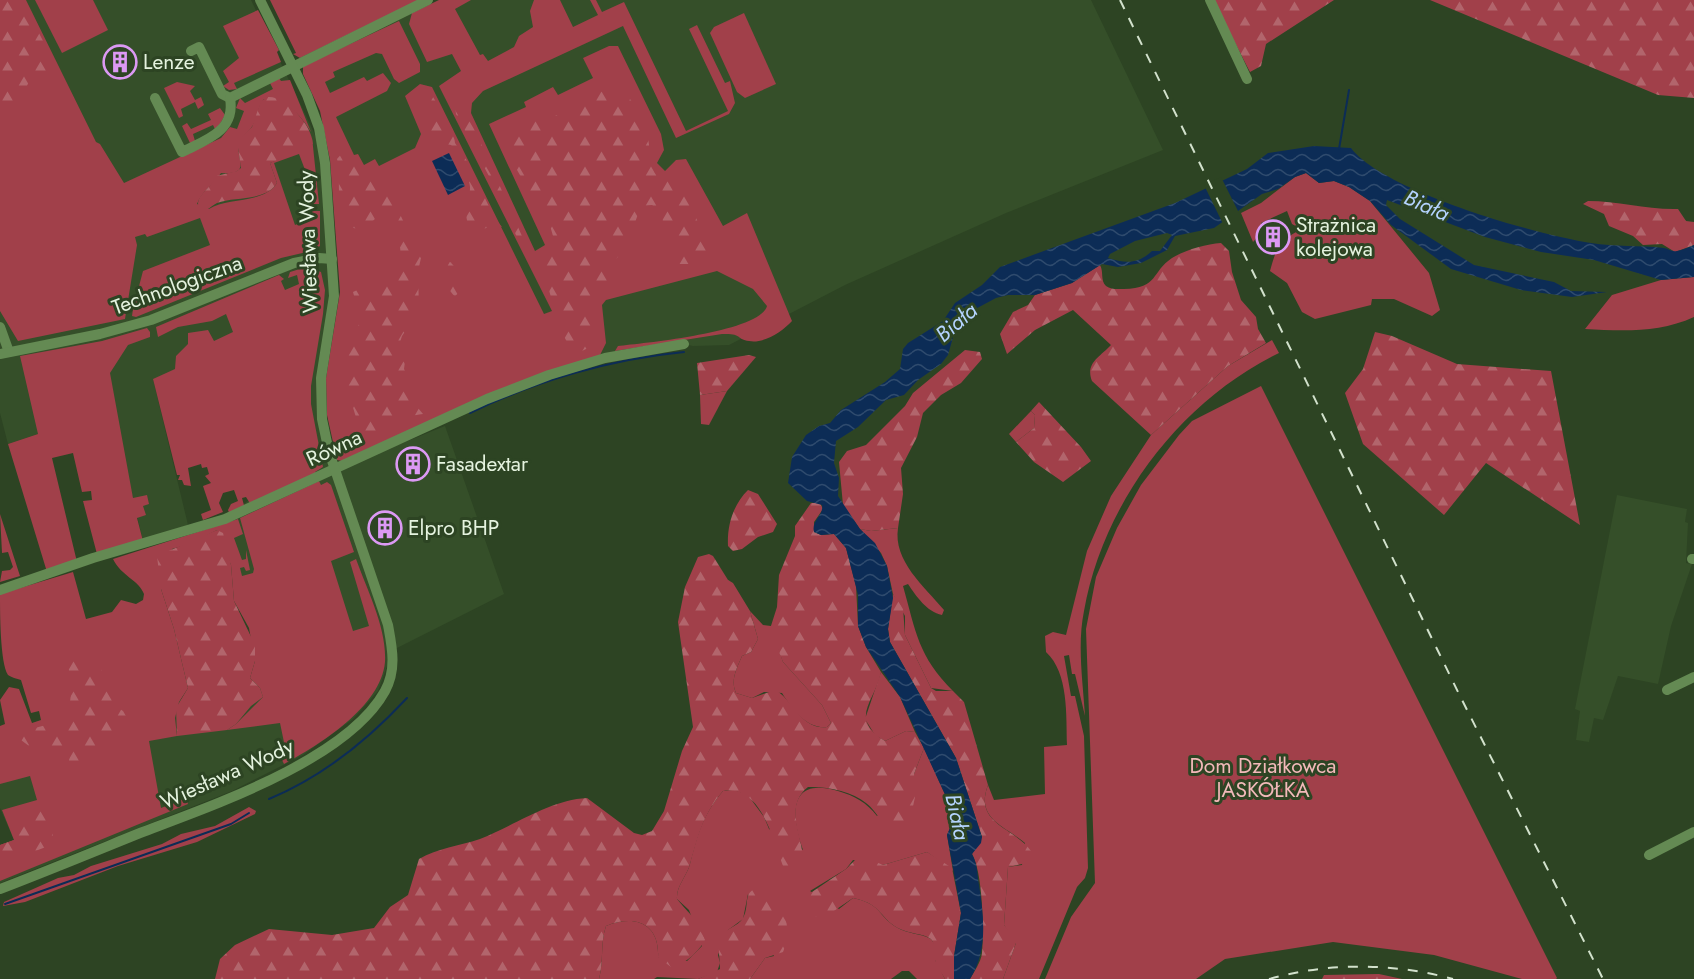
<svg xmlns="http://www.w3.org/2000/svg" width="1694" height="979" font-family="Jost,sans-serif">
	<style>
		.built { fill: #354f29 }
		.green { fill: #a1404a }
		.forest { fill: url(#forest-firs) }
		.water { fill: url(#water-waves); fill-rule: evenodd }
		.pier { fill: #2d4423 }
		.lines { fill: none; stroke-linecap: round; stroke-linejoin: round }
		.stream { stroke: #0c2c56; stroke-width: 2 }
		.minor { stroke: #648a53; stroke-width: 10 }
		.rail { stroke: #d2e1cc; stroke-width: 2; stroke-dasharray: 10 10; stroke-linecap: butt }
		.labels { text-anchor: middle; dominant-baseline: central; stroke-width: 6; stroke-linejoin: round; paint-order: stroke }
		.poi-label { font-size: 21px; fill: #e5f3df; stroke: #2d4423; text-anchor: start }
		.street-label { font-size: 21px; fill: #e5f3df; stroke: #2d4423 }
		.park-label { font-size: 21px; fill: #f3b9ba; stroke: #2d4423 }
		.water-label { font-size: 22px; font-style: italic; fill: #b4d3fe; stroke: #2d4423 }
	</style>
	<defs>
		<pattern id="forest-firs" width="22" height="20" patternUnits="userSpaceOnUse" patternTransform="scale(1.5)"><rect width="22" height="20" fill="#a1404a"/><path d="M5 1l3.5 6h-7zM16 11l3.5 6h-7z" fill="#b2656c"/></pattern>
		<pattern id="water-waves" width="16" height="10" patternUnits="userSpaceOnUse" patternTransform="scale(1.5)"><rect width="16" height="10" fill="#0c2c56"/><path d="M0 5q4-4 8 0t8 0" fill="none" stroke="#2f4b6e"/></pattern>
	</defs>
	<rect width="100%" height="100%" fill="#2d4423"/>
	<g class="built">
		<path d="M 0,0 L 251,0 L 324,154 L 333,277 L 321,378 L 335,470 L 445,426 L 504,594 L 393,650 L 378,691 L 353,719 L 303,755 L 232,791 L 0,883 L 0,845 L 14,840 L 0,808 L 0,738 L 270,681 L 225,519 L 254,496 L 153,379 L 188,525 L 143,541 L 102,369 L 38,434 L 8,444 L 0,413 Z"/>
		<path d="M 439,0 L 1091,0 L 1163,150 L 1006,213 L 845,285 L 729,345 L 693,346 L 684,344 L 636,352 L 528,383 L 368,173 L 345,151 L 306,65 Z"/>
		<path d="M 1617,495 L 1687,509 L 1685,522 L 1688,523 L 1686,563 L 1692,564 L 1671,626 L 1658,684 L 1618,676 L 1603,720 L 1594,718 L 1589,742 L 1576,740 L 1580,711 L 1575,709 Z"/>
	</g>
	<g class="green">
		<path d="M 0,0 L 26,0 L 96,142 L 100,144 L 124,183 L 221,138 L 230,127 L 237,129 L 244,111 L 236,108 L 240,98 L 245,103 L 273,89 L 270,83 L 279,78 L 281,81 L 290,80 L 311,132 C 301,115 285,98 264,99 C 258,105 258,116 253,125 C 249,132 242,135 239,143 C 235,159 253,175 221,173 C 214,184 201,192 197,204 L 209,209 C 227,197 264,204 277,183 L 270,163 L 313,144 L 312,137 L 319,204 L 311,204 L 310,183 L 299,154 L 274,163 L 295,225 L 312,218 L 312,211 L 320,211 L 320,246 L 311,251 L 281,258 L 136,317 L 132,316 L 133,309 L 143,271 L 210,245 L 200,218 L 147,237 L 145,234 L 135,237 L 137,245 L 125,319 L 18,341 L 0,311 Z"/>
		<path d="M 35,0 L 93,0 L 108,30 L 62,53 Z"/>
		<path d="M 270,0 L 419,0 L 300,58 L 293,54 L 296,53 Z"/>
		<path d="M 439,0 L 471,0 L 455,9 L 480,55 L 483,54 L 488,61 L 514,47 L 519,36 L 533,27 L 530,11 L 534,0 L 560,0 L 573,27 L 598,15 L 590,0 L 596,0 L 602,12 L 624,2 L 686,131 L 728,111 L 689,29 L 697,25 L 725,83 L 730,81 L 735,103 L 729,114 L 676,138 L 623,26 L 483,91 L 472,103 L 471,113 L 535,251 L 545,245 L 489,124 L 526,107 L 524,102 L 553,87 L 558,95 L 593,78 L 583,58 L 609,46 L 618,46 L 661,134 L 664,150 L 657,163 L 665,171 L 676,160 L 686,159 L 723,226 L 747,213 L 792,321 C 783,331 764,344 749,341 C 736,339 742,333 722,334 L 615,351 L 618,346 C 645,343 760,332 767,306 L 753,289 L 717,271 L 606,300 L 602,305 L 606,343 L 600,355 L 342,461 L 337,460 L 327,415 L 326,378 L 340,292 L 330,160 L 320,111 L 303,74 L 303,66 L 399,21 L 420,64 L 420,72 L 399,83 L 394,79 L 382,54 L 376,53 L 333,72 L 335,77 L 325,82 L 330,93 L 364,77 L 367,81 L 383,73 L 391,83 L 387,91 L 336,117 L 354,155 L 358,154 L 364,165 L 375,159 L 379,166 L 415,148 L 421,134 L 405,96 L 420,84 L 432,87 L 544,314 L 552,311 L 439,86 L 461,71 L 452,54 L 427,62 L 409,24 L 412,13 Z"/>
		<path d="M 258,10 L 279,50 L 277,52 L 281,62 L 234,83 L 237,89 L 229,90 L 223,86 L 229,82 L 223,71 L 239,58 L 223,26 Z"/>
		<path d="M 744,13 L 776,84 L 745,98 L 737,92 L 710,33 L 714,27 Z"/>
		<path d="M 177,82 L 195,86 L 190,91 L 195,100 L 201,97 L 204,105 L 198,109 L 195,102 L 181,109 L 183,116 L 179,118 L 164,88 Z"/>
		<path d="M 220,108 L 225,115 L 216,131 L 213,125 L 193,134 L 195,141 L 190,143 L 182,126 L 187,123 L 191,129 L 211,120 L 208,114 Z"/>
		<path d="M 1306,173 L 1319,183 L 1334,181 L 1349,187 L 1370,201 L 1429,273 L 1440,310 L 1432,316 L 1394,299 L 1372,299 L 1371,305 L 1315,319 L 1302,312 L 1287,283 L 1270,271 C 1278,243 1278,243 1301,229 L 1292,224 L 1287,211 L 1261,223 L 1264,230 L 1253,242 L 1241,213 L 1261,203 L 1295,177 Z"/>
		<path d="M 313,265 L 313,269 L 321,272 L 325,290 L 323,314 L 311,386 L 311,404 L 323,467 L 315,472 L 316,475 L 251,505 L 246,497 L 242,498 L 245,509 L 230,515 L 228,510 L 231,504 L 238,501 L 234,490 L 223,493 L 219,503 L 223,512 L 203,520 L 201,514 L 211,510 L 203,486 L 211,483 L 205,476 L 209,474 L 207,467 L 202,468 L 201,464 L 188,468 L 191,486 L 184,485 L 182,480 L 178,480 L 180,475 L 177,475 L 153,379 L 175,369 L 176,356 L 188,344 L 188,333 L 208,330 L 214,341 L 233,332 L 226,314 L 212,321 L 178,327 L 158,337 L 156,327 L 279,275 L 284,279 L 281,281 L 285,290 L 299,284 L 297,275 L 288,278 L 290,272 Z"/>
		<path d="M 1694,277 L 1694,317 C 1659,333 1623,331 1585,329 L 1612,295 L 1661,280 Z"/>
		<path d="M 147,328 L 150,332 L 150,337 L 128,345 L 110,373 L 133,498 L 147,495 L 149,504 L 143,506 L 146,515 L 137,518 L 143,541 L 97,554 L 83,501 L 92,500 L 91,491 L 82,492 L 73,453 L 52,458 L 77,562 L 47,572 L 8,444 L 38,434 L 20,356 L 102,341 Z"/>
		<path d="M 1272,340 L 1279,353 C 1180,401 1103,503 1084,611 C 1077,645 1083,682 1085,716 L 1075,674 L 1072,674 L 1069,655 L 1064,656 L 1071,696 L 1075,696 L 1084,736 L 1088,868 L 1085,878 L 1077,887 L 1039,979 L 1003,979 L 1016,943 L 1004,925 L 1008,867 L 1022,865 L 1025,843 C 1005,826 975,819 988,785 L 994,800 L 1045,794 L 1044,747 L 1067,745 C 1066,716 1069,673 1046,652 L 1045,636 L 1053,632 L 1066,635 L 1087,551 L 1111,496 L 1151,435 L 1228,366 Z"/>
		<path d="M 1261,386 L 1557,978 L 1556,979 L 1522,979 L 1434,955 L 1333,942 L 1225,959 L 1196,979 L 1045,979 L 1071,917 L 1095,883 L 1086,629 L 1096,577 L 1117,528 L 1141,485 L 1179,435 L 1192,421 Z"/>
		<path d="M 727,391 L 709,425 L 701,424 L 700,395 Z"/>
		<path d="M 1031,411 L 1035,415 L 1034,428 L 1016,442 L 1009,434 Z"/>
		<path d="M 319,481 L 321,485 L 327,482 L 331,485 L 354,552 L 331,561 L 353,631 L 369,626 L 350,562 L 356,559 C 367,590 387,628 385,662 C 381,707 319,745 284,764 L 280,756 L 286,752 L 280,723 L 227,730 L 236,724 L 263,697 L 260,688 L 250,678 L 255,661 L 249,628 L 234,601 L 231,565 L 217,530 L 192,543 L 172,549 L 161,589 L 174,629 L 188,688 L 179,702 L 175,718 L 177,736 L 149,741 L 161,808 L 186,798 L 188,804 L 0,881 L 0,845 L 14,840 L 2,810 L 37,800 L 30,776 L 0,784 L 0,726 L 5,724 L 0,700 L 9,687 L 19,689 L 32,723 L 41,720 L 39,711 L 31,713 L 21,680 C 17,679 11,677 8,675 C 0,663 0,611 0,594 L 73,572 L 86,619 L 112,612 L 121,600 L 136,604 L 143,600 L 144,594 C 139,580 121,576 113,559 L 238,519 L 243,534 L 234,538 L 242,560 L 246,559 L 246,550 L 250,570 L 246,571 L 244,567 L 240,568 L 242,576 L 253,573 L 254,569 L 240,518 Z"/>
		<path d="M 0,514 L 20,576 L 0,582 L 2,571 L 10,570 L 13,567 L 8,552 L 2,553 Z"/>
		<path d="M 898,528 C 893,561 924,586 944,610 L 942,615 C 927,612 916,596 908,584 L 903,586 C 916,632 918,656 953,691 L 931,688 L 905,635 L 905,616 L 893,594 L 887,566 L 881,553 L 860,529 L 871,531 Z"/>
		<path d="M 750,611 L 763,625 L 771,626 L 783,662 L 822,705 L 831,723 L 827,727 C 806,729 792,709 782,693 L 764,692 L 752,698 L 736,693 C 730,680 737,668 742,656 L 751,652 L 758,639 Z"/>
		<path d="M 881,672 L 900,697 L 915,732 L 906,731 L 885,741 L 875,735 L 865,719 Z"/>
		<path d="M 924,748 L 948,801 L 950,828 L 947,835 L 953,871 L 927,852 L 883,865 L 853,860 L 846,869 L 810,891 L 839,909 L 853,898 C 882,904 877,915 896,927 C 907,934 920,933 931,939 L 935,945 L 935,960 L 945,979 L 917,979 L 909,971 L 902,971 L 891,979 L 750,979 L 765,958 L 774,956 L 748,894 L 743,919 L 728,930 L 718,955 L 720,963 L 717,972 L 698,979 L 657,977 L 654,979 L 599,979 C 604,961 600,943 606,926 C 634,914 660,923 658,957 L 687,961 L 702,946 L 689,910 L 677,899 C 676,886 687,876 690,864 C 698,834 702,816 723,791 L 733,790 L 747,794 L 764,817 L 769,829 L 803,850 C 790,814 789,776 838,791 C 855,796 866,802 877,816 L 914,785 L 914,774 Z"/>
		<path d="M 249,807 L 256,811 L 255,814 L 197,842 L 118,866 L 25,902 L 3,906 L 4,902 L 58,878 L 74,875 L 91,866 L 162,844 L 181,834 L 215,826 Z"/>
	</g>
	<g class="forest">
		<path d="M 0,0 L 22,0 L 61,76 L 32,75 L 19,103 L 0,112 Z"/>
		<path d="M 1213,0 L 1334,0 L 1266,44 L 1261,66 L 1250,72 Z"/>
		<path d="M 1430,0 L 1694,0 L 1694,98 L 1658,95 Z"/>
		<path d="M 612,86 C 630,88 642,120 647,135 C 651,148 648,160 655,173 L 682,182 L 711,256 L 697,264 L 678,264 C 673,253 680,240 673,228 L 664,225 L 660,212 L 652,205 L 644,206 L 638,214 L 626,248 L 608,268 L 612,288 C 607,290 602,291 598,294 C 582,307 595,330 592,346 L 574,355 L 559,327 L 549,290 L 521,247 L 499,195 L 456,114 L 455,105 L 464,107 L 467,112 L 529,252 L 539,257 L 555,253 L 557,250 L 551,229 L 509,156 L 505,144 L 506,138 L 522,122 L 553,117 Z"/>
		<path d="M 268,97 C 286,96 312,125 313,144 L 308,149 L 270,163 L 277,183 C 265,202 235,196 217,203 C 211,206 208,211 200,211 C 192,196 211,190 216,176 L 237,171 L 241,168 L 237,141 L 252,127 L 261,101 Z"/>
		<path d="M 433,97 L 453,130 L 455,143 L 467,161 L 494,217 L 502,227 L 493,225 L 479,231 L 468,224 C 463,206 470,203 470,187 C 470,178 457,152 451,145 L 441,143 L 430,147 L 430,99 Z"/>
		<path d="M 345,150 L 360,165 L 359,173 L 363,179 L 384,181 L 421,258 L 418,271 L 419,311 L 402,336 L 397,351 L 405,361 L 404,369 L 416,393 L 418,408 L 423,414 C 401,415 390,436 367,435 L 358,424 L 345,381 L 343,364 L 348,343 L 361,321 L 353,292 C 366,285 379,289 392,282 C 408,264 399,228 387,211 L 380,211 L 374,220 L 360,229 C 330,228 343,180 337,159 Z"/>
		<path d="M 1588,201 C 1618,201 1648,210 1678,209 L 1686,221 L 1694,222 L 1694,245 L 1675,252 L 1662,244 L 1643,245 L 1633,236 L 1609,226 L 1604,214 L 1583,204 Z"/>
		<path d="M 1221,243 L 1229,251 L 1232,272 L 1241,300 L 1256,317 L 1258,329 L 1266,343 L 1228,366 L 1151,435 L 1092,381 C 1085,363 1100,357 1111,345 L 1073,310 L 1035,330 L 1007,354 L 1000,334 L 1013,312 L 1028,305 L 1035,295 L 1072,283 L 1100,265 C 1104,272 1100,280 1106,286 C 1111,290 1118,289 1124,289 C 1159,288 1151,272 1172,258 C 1185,250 1206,244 1221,243 Z"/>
		<path d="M 447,260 C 457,265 460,279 462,290 L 455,296 C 447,292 441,267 447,260 Z"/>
		<path d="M 1375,332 L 1392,336 L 1457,364 L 1551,371 L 1580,525 L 1486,463 L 1444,515 L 1363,444 L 1345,393 L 1363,369 Z"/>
		<path d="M 965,350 L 980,352 L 982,359 L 961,383 L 941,395 L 923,413 L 917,437 L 901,468 L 903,494 L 898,528 L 871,531 L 860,529 L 843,505 L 839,462 L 847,451 L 866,445 L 905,406 L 913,393 Z"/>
		<path d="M 749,355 L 756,357 L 727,391 L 700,395 L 697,363 Z"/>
		<path d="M 1039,402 L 1081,447 L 1091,461 L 1063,482 L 1034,462 L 1016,442 L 1034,428 L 1035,415 L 1031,411 Z"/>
		<path d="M 748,490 L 758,494 L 777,524 L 773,532 L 758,537 L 742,549 L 733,551 L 728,546 C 727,525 733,505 748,490 Z"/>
		<path d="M 811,503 L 820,503 L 823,509 L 814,522 L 814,532 L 821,535 L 834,534 L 846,548 L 856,586 L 858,626 L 866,647 L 881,672 C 875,702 848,718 885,741 L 906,731 L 915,732 L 924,748 L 914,774 L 915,797 L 909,825 L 896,831 C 881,826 878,812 866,803 C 852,791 826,786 808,787 C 775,813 822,859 792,876 L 785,871 C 773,842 763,785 723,791 C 702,816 699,834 690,864 C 687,876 676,886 677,899 C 689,914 699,920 705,940 C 699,951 685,965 671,967 L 658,957 C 660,923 634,914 606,926 C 600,943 604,961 599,979 L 215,979 L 220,959 L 235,945 L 269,929 L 332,935 L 374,928 L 390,907 L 408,895 L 419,859 C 438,848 459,846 480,839 C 514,826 549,800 587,798 L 634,833 L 642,835 L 652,831 L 664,811 L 682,751 L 693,727 L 678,622 L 685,587 L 698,557 L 709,554 L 713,556 L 728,580 L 733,583 L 750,611 L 758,639 L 751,652 L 742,656 C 737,668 730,680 736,693 L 752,698 L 775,690 C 793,699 800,730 827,727 L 831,723 L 822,705 L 783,662 L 770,629 L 777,607 L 779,575 L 795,536 L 795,526 Z"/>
		<path d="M 217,530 L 223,533 L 231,565 L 234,601 L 255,645 L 255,661 L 250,678 L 260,688 L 263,697 L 251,706 L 236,724 L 227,730 L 177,736 L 176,708 L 188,688 L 174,629 L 161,589 L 157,556 Z"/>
		<path d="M 893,594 L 903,608 L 905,635 L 931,688 L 936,691 L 953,691 L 964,702 L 988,785 C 973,824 1014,827 1031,851 L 1027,863 L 1008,867 L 1004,925 L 1016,939 L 1016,943 L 1003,979 L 970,979 C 974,972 981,962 982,953 C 984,931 983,873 972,854 L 982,837 L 956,758 L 890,642 L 888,629 Z"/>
		<path d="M 69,647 L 101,669 L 114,705 L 123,711 L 127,718 L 124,735 L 106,745 L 89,763 L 69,761 L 70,751 L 68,746 L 42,751 L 29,746 L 13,734 L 68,719 L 72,685 L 65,652 Z"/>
		<path d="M 37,806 L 46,813 L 54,839 L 51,845 L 25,855 L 0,871 L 0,845 L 14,840 L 15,812 Z"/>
		<path d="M 927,852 L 952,868 L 961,913 L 954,956 L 954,979 L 945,979 C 942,973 936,967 935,960 C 934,951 936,946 931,939 C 922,933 910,934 900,929 C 880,920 883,904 853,898 L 825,917 L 815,917 L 803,906 L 803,898 L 846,869 L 860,855 L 883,865 Z"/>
		<path d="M 764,887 C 785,900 793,930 783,952 L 765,958 L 750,979 L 698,979 L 720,969 C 720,958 717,947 721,937 C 725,928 738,927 743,918 C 751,904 740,889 764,887 Z"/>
		<path d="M 1379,974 L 1402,979 L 1322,979 L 1324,975 Z"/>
	</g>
	<g class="water">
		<path d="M 1314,146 L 1351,148 C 1383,191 1537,235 1591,243 C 1615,247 1640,245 1664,248 C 1669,249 1672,252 1677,251 C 1682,250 1689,247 1694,245 L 1694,277 L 1661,280 L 1594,260 L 1541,252 L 1485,237 L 1387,200 L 1386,205 L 1400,219 L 1474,265 L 1554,282 L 1571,291 L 1607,292 L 1572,297 L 1521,290 L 1451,269 L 1391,225 L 1370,201 L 1349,187 L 1334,181 L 1319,183 L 1306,173 L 1295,177 L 1278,189 L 1262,194 L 1214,228 L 1175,236 L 1167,250 L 1141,263 L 1118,267 L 1102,264 L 1072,283 L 1035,295 L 1008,295 L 996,298 L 966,314 L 957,323 L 948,355 L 941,364 L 918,380 L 904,395 L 886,400 L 858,427 L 836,441 L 834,463 L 839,478 L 838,496 L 860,529 L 875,543 L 887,566 L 893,598 L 888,629 L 890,642 L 956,758 L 982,837 L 981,843 L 972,854 C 978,865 977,874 979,885 C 984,917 988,951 970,979 L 954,979 L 954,956 L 961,913 L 947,835 L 950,828 L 948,801 L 900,697 L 866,647 L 858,626 L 858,595 L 846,548 L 834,534 L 821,535 L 814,532 C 811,520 824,516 822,505 L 807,501 L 788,483 L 792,457 L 806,435 L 819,426 L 830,423 L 841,410 L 885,382 L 900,369 L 903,349 L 908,343 L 943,321 L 955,303 L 982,285 L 1000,267 L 1175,203 L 1247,169 L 1268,153 ZM 1167,233 L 1172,235 L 1160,251 L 1152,251 C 1137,265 1125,263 1108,258 L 1110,254 L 1135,241 Z"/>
		<path d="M 449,153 L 465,186 L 448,195 L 432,161 Z"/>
	</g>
	<path class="pier" d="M 1221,177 L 1239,213 L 1224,226 L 1204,185 Z"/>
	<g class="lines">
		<g class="stream">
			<path d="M 1339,149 L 1349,90"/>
			<path d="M 470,413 C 536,381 611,359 684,352"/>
			<path d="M 269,799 C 322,777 368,740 407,698"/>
			<path d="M 5,904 L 231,824 L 249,813"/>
		</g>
		<g class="minor">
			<path d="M 1210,0 L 1247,79"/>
			<path d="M 191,51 L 199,47 L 222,94 L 230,98 L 428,0"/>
			<path d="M 155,98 L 182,152 C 206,140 236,131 230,98"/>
			<path d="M 0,327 L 9,352"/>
			<path d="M 0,354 L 100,334 L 151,320 L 294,263 L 319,258 L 332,259"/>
			<path d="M 1692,559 L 1694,559"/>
			<path d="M 0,590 L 93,558 L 225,519 L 487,399 L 549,375 L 605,358 L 684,344"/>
			<path d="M 1667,690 L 1694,677"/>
			<path d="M 1649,855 L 1694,832"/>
			<path d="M 0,889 C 47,871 93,852 140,833 C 211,806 347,760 385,691 C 397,669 392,647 388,625 L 329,452 L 322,419 L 321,378 L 334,296 L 325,163 L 319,128 L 307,95 L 260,0"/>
		</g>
		<g class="rail">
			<path d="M 1120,0 L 1459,694 L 1603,979"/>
			<path d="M 1269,979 C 1329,962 1394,963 1453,979"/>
		</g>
	</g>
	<defs>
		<g id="building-ring" transform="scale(1.725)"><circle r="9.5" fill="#2d4423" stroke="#dc99f4" stroke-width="1.5"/><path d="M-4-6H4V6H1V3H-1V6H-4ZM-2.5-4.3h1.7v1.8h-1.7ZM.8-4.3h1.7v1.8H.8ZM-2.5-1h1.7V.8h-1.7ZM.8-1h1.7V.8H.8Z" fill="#dc99f4"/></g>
	</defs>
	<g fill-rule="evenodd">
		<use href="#building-ring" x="120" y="62"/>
		<use href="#building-ring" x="1273" y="237"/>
		<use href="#building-ring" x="413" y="464"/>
		<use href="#building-ring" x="385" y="528"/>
	</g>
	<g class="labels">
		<g class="poi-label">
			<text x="143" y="62">Lenze</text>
			<text x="1296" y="225">Strażnica<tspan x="1296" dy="24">kolejowa</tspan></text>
			<text x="436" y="464">Fasadextar</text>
			<text x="408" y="528">Elpro BHP</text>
		</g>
		<g class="street-label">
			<text transform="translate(308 242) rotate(-92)">Wiesława Wody</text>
			<text transform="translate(177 285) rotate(-20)">Technologiczna</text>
			<text transform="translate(334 448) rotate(-25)">Równa</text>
			<text transform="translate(227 774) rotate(-24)">Wiesława Wody</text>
		</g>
		<g class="park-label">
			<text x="1263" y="766">Dom Działkowca<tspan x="1263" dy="24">JASKÓŁKA</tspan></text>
		</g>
		<g class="water-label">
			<text transform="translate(1427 205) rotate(24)">Biała</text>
			<text transform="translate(956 322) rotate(-41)">Biała</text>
			<text transform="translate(958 817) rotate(78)">Biała</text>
		</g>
	</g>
</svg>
